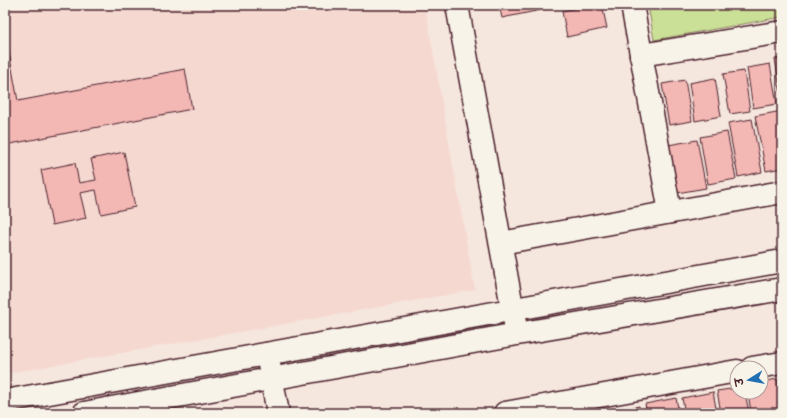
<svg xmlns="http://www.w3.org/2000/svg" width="787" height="418" font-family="Delius,'Playpen Sans Deva',sans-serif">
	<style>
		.built { fill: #f5d9d1 }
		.green { fill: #cae096; stroke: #8a8060 }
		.building { fill: #f3b7b4; stroke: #4a1f2b }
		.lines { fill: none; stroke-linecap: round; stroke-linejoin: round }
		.minor-casing { stroke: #4a1f2b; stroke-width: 25 }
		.tertiary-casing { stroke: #4a1f2b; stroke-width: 25 }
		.minor { stroke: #f7f3e8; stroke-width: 22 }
		.tertiary { stroke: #f7f3e8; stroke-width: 22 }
	</style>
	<rect width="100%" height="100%" fill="#f6e7de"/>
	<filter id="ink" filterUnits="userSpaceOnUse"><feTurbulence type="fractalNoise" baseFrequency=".025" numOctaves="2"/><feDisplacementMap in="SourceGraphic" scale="8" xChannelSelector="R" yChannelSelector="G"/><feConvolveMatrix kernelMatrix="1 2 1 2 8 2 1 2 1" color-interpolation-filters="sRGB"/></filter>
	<g filter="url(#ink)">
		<path class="built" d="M 5,5 L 425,5 L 475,290 L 5,374 Z"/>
		<path class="green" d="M 648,5 L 782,5 L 782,17 L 654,40 Z"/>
		<g class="building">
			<path d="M 499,5 L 545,5 L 546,9 L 502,18 Z"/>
			<path d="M 592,5 L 602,5 L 607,28 L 567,37 L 562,11 Z"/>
			<path d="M 8,47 L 18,101 L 185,69 L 192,109 L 5,145 L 5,48 Z"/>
			<path d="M 782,58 L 782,101 L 775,59 Z"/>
			<path d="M 770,64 L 777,104 L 753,108 L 747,68 Z"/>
			<path d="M 744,71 L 750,111 L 730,114 L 723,74 Z"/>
			<path d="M 715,78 L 721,116 L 695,121 L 689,83 Z"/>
			<path d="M 685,80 L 692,121 L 669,125 L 662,84 Z"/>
			<path d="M 782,111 L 782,168 L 766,171 L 755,116 Z"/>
			<path d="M 752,119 L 762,172 L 738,177 L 728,123 Z"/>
			<path d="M 727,132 L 736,179 L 708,184 L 700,137 Z"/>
			<path d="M 697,140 L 706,188 L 677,193 L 668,145 Z"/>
			<path d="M 124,152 L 135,207 L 101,214 L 96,190 L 80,193 L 86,218 L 52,225 L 41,170 L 75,163 L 79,183 L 96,180 L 91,159 Z"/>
			<path d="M 777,379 L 782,413 L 751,413 L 748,392 L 761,392 L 761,382 Z"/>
			<path d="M 737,388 L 737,392 L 745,392 L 749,413 L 721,413 L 717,391 Z"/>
			<path d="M 713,392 L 717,413 L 685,413 L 682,398 Z"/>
			<path d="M 676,398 L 679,413 L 647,413 L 645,404 Z"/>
			<path d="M 639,406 L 640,413 L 615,413 L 614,411 Z"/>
		</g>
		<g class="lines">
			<g class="minor-casing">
				<g id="minor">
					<path d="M 632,5 L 670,212"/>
					<path d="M 641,55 L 782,32"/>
					<path d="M 501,243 L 782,192"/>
					<path d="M 267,354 L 278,413"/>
					<path d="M 752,368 L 782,363"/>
					<path d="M 505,413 L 737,371"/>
				</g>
			</g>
			<g class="tertiary-casing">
				<g id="tertiary">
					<path d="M 457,5 L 515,323"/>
					<path d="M 5,401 L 782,261"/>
					<path d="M 84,413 L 517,334 L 782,289"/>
				</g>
			</g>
			<use href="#minor" class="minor"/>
			<use href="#tertiary" class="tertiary"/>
		</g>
	</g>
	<rect width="787" height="418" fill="none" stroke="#f7f3e8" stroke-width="20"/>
	<rect x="10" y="10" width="767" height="398" fill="none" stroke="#4a1f2b" stroke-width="1.5" filter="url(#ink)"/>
	<g transform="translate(749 380) rotate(259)"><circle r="19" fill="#f7f3e8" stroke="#b29e9c"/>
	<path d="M0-3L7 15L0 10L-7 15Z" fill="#1f6fb2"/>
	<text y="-6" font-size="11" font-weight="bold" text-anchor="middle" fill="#4a1f2b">उ</text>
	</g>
</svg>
